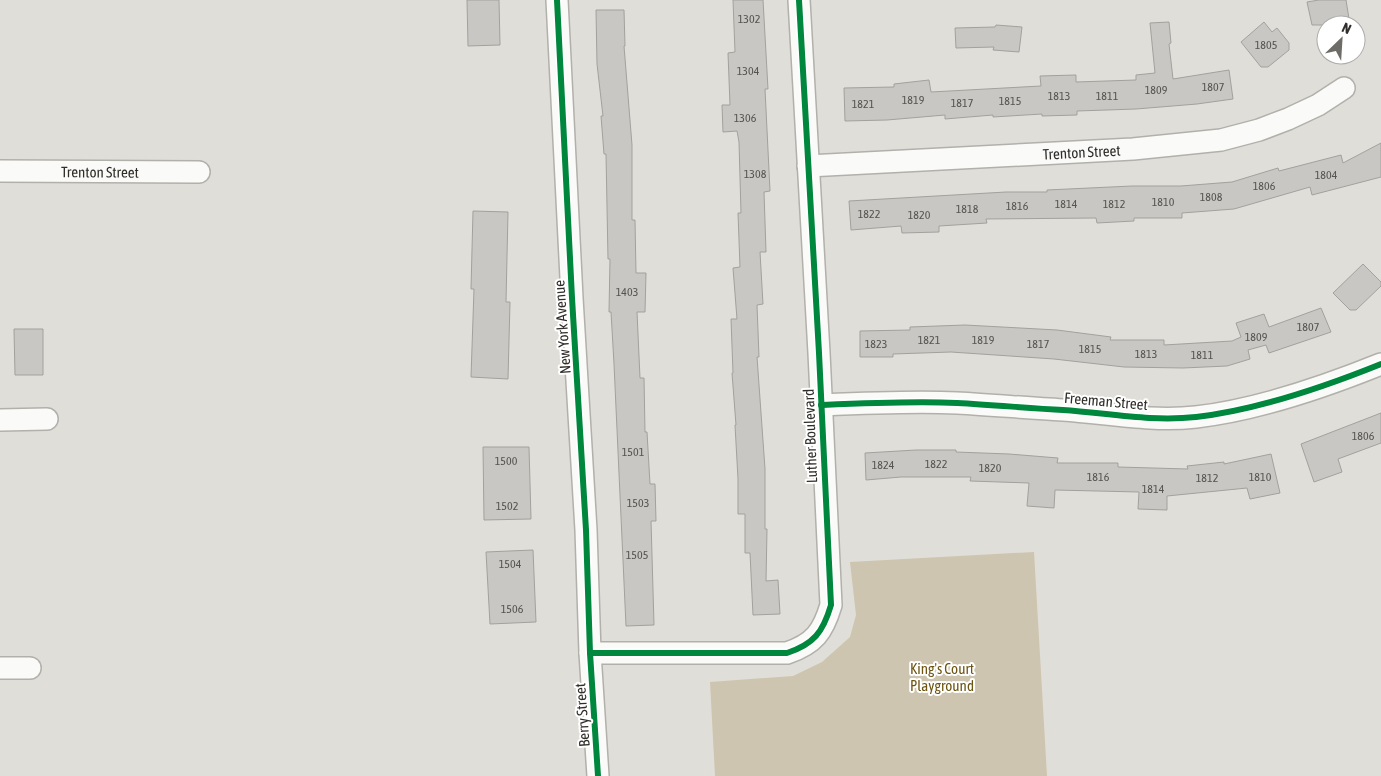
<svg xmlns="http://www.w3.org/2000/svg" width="1381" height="776" font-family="'Asap Condensed',sans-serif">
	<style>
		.green { fill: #cdc5af }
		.building { fill: #c8c7c3; stroke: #a2a19d }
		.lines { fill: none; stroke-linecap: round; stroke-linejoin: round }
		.minor-casing { stroke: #b2b0ab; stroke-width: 24 }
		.minor { stroke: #fafaf9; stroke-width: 21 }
		.cycleway-casing { stroke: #fff; stroke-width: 9 }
		.cycleway { stroke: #00873e; stroke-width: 6 }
		.labels { text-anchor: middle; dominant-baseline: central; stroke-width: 4; stroke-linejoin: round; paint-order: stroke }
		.number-label { font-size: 12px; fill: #565450 }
		.street-label { font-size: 15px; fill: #302e2a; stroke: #fff }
		.park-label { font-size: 15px; fill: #6c5411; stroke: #fff }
	</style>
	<rect width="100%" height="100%" fill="#e0ded8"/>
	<path class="green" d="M 1034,552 L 1047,776 L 715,776 L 710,682 L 793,676 L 822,662 L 850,637 L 856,615 L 850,562 Z"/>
	<g class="building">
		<path d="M 467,0 L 499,0 L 500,45 L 468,46 Z"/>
		<path d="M 733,0 L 763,0 L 768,89 L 765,89 L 770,191 L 764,192 L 766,252 L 760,252 L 763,304 L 757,305 L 759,357 L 757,357 L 765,469 L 765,529 L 767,529 L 766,581 L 778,580 L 780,614 L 753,615 L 750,553 L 745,553 L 745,514 L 738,514 L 738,479 L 735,425 L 736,425 L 732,373 L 733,373 L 731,319 L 737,319 L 733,268 L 740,267 L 738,213 L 741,213 L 739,142 L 737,131 L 723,132 L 722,105 L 730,105 L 728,53 L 735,52 Z"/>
		<path d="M 1319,0 L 1346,0 L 1350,25 L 1312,25 L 1307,2 Z"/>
		<path d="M 596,10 L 624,10 L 625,46 L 624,46 L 632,145 L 632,220 L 635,220 L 636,273 L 646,273 L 645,312 L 637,312 L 640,378 L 644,378 L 645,432 L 647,432 L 650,484 L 655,484 L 656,521 L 651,521 L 654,625 L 626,626 L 614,364 L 611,312 L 609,312 L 610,259 L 608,259 L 606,154 L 604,154 L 601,116 L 603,116 L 597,64 Z"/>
		<path d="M 1169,22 L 1171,43 L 1169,44 L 1173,79 L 1229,70 L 1233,99 L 1197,104 L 1136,109 L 1077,111 L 1077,115 L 1042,116 L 1042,114 L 993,117 L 993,115 L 945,119 L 945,115 L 887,120 L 845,121 L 844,88 L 894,87 L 894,84 L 929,80 L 931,92 L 1041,86 L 1040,76 L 1076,75 L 1076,82 L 1136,80 L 1136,75 L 1155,73 L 1150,23 Z"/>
		<path d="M 1264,22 L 1272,32 L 1277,28 L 1289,43 L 1289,50 L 1268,67 L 1261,67 L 1241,42 Z"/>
		<path d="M 996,25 L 1022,27 L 1019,52 L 993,50 L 994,47 L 956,48 L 955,28 L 995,27 Z"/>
		<path d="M 1381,143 L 1381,177 L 1312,195 L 1310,187 L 1234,209 L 1182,213 L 1182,218 L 1134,218 L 1134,221 L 1097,223 L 1096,218 L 986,219 L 987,223 L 939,226 L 939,232 L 902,233 L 901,226 L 851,230 L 849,201 L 1006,192 L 1047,192 L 1047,190 L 1132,186 L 1181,186 L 1232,182 L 1278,168 L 1279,171 L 1341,155 L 1343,163 Z"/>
		<path d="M 473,211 L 508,212 L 506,302 L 510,302 L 508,379 L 471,377 L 474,289 L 471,289 Z"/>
		<path d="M 1363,264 L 1381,282 L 1381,286 L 1356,310 L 1350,310 L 1333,293 Z"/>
		<path d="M 1321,308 L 1331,332 L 1269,353 L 1266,345 L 1248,350 L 1250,359 L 1227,366 L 1183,368 L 1124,367 L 1054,359 L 951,352 L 893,354 L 893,357 L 860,357 L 860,331 L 910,330 L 910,327 L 965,325 L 1057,330 L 1111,337 L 1110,340 L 1164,340 L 1164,345 L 1232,341 L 1241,337 L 1236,323 L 1264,314 L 1269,327 Z"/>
		<path d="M 14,329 L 43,329 L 43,375 L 15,375 Z"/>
		<path d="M 1381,413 L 1381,443 L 1338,459 L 1342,472 L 1314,482 L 1301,444 Z"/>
		<path d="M 483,447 L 529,447 L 531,519 L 484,520 Z"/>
		<path d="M 916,450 L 956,450 L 956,452 L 1009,454 L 1058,458 L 1057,463 L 1118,463 L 1118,467 L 1188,469 L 1187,466 L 1224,462 L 1224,464 L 1271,454 L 1280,493 L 1250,499 L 1247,488 L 1167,496 L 1167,510 L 1138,509 L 1139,492 L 1055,490 L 1054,508 L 1027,506 L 1029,483 L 970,481 L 971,477 L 901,477 L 866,480 L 865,453 Z"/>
		<path d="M 533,550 L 536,622 L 490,624 L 486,552 Z"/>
	</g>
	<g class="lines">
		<g class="minor-casing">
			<g id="minor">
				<path d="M 557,0 L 572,298 L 586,530 L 590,653 L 598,776"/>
				<path id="s1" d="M 808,166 L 1133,149 L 1221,140 L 1259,130 L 1288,119 L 1318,105 L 1344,88"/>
				<path id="s2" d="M 0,171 L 199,172"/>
				<path d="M 821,405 C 867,403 912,401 957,403 C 993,405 1028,408 1063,410 C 1108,413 1151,422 1196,417 C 1257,410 1324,387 1381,364"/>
				<path d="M 0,420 L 47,419"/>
				<path d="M 590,653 L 787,653 C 814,644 823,632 831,605 L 819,353 L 799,0"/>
				<path d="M 0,668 L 30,668"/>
			</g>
		</g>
		<use href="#minor" class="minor"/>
		<g class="cycleway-casing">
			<g id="cycleway">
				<path d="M 557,0 L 572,298 L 586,530 L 590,653 L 598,776"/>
				<path d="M 821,405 C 867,403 912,401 957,403 C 993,405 1028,408 1063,410 C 1108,413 1151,422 1196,417 C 1257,410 1324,387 1381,364"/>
				<path d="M 590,653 L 787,653 C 814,644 823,632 831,605 L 819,353 L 799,0"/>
			</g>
		</g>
		<use href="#cycleway" class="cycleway"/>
	</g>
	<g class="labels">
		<g class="number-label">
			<text x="749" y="19">1302</text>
			<text x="1266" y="45">1805</text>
			<text x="748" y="71">1304</text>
			<text x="1213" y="87">1807</text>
			<text x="1156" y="90">1809</text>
			<text x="1059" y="96">1813</text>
			<text x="1107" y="96">1811</text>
			<text x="913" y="100">1819</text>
			<text x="1010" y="101">1815</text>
			<text x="962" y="103">1817</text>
			<text x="863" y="104">1821</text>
			<text x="745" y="118">1306</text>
			<text x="755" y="174">1308</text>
			<text x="1326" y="175">1804</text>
			<text x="1264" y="186">1806</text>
			<text x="1211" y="197">1808</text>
			<text x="1163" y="202">1810</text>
			<text x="1066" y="204">1814</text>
			<text x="1114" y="204">1812</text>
			<text x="1017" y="206">1816</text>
			<text x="967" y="209">1818</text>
			<text x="869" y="214">1822</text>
			<text x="919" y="215">1820</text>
			<text x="627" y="292">1403</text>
			<text x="1308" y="327">1807</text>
			<text x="1256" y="337">1809</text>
			<text x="929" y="340">1821</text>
			<text x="983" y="340">1819</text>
			<text x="876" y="344">1823</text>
			<text x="1038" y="344">1817</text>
			<text x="1090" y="349">1815</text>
			<text x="1146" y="354">1813</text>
			<text x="1202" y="355">1811</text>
			<text x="1363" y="436">1806</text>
			<text x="633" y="452">1501</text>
			<text x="506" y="461">1500</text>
			<text x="936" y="464">1822</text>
			<text x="883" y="465">1824</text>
			<text x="990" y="468">1820</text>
			<text x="1098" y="477">1816</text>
			<text x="1260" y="477">1810</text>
			<text x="1207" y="478">1812</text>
			<text x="1153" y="489">1814</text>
			<text x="638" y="503">1503</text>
			<text x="507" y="506">1502</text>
			<text x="637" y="555">1505</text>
			<text x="510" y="564">1504</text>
			<text x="512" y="609">1506</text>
		</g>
		<g class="street-label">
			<text stroke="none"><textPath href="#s1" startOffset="274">Trenton Street</textPath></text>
			<text stroke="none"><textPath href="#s2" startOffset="100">Trenton Street</textPath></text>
			<text transform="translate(562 327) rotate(-94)">New York Avenue</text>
			<text transform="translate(1106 401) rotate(5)">Freeman Street</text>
			<text transform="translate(810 436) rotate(-92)">Luther Boulevard</text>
			<text transform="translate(582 715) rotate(-94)">Berry Street</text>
		</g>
		<g class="park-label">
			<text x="942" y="668">King's Court<tspan x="942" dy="17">Playground</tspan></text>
		</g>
	</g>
	<g transform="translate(1341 40) rotate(25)"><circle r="24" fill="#ffffff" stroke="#acabaa"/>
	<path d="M0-4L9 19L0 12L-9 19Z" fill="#6e6c67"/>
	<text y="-8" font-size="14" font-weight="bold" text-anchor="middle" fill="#302e2a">N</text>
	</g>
</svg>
